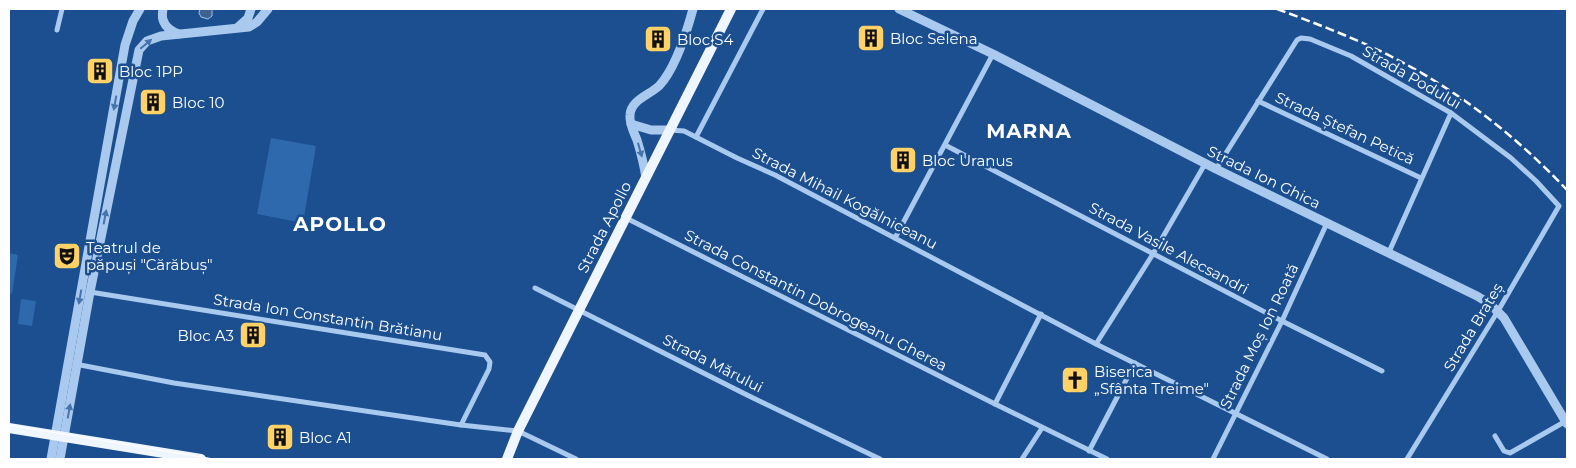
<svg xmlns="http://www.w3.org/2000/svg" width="1576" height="468" font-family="Montserrat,sans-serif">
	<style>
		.green { fill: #2e69ad }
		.water { fill: #3c6290; stroke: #9cc4f0 }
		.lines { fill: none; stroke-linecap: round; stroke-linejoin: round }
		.minor { stroke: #a9c9ee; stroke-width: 5 }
		.tertiary { stroke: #a9c9ee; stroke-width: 9 }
		.primary { stroke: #f0f6ff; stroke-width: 10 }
		.tram { stroke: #fff; stroke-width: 1 }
		.rail { stroke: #fff; stroke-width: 2.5; stroke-dasharray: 9 4; stroke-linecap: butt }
		.oneway { fill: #4674ac }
		.labels { text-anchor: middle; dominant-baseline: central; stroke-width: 5; stroke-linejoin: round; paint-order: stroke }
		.poi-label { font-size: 15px; fill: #fff; stroke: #1b4f8f; text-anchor: start }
		.street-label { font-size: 15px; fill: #fff; stroke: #1b4f8f }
		.district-label { font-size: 20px; font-weight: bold; letter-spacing: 1px; fill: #fff; stroke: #1b4f8f }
	</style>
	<rect width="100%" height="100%" fill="#1b4f8f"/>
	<g class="green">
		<path d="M 271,138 L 316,146 L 303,223 L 257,214 Z"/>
		<path d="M 9,253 L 18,255 L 12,294 L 9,293 Z"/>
		<path d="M 21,299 L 36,301 L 32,326 L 18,324 Z"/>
	</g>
	<path class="water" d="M 200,9 L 212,9 L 212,16 L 208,19 L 201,17 L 199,13 Z"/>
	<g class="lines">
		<g class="minor">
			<path d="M 57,30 L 62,9"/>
			<path d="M 1258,101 L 1421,178"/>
			<path d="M 670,130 L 684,131 L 737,158 L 775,175 L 1096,344 L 1327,459"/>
			<path d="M 696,137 L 763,9"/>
			<path d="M 945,145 L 1282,321 L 1382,371"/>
			<path d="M 1216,169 L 1297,40 L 1301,38 L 1310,39 L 1351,56 L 1451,113 L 1511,158 L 1536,181 L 1559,206 L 1498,311 L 1407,459"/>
			<path d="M 626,218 L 995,404 L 1107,459"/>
			<path d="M 895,238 L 993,54"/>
			<path d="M 1389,252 L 1451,113"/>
			<path d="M 535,288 L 747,395 L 880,459"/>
			<path d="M 90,292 L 485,355 L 490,362 L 489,369 L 461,425"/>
			<path d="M 1096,344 L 1153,254 L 1205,164"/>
			<path d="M 75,364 L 174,383 L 461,425 L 518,431 L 576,459"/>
			<path d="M 995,404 L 1041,314"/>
			<path d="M 1495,436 L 1504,451 L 1510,453 L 1566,421"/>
			<path d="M 1089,451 L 1135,363"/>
			<path d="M 1022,459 L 1042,428"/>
			<path d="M 1213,459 L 1282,321 L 1327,223"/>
		</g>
		<g class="tertiary">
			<path d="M 163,9 C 160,22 167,30 179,34"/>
			<path d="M 899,9 L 993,54 L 1216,169 L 1477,296 L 1490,304 L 1504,318 L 1567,424"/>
			<path d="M 238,27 L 248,18 L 251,9"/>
			<path d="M 631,124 L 651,130 L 670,130"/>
			<path d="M 646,178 C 644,165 641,153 637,140 C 634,133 629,123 630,115 C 631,100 649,95 659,86 C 675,69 687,31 693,9"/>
			<path d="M 51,459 L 125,45 L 133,21 L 140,9"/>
			<path d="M 60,459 L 90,292 L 139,50 L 147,41 L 161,36 L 249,27 L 257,22 L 268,9"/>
		</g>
		<g class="primary">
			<path d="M 9,428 L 201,459"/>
			<path d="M 507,459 L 518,431 L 731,9"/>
		</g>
		<path class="tram" d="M 9,425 L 214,459"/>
		<path class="rail" d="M 1277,9 C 1317,24 1358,39 1396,59 C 1460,92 1517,137 1567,190"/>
	</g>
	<defs><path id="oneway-solid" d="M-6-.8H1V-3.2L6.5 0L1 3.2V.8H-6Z" transform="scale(1.25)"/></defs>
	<g class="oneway">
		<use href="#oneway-solid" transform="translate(146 44) rotate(-40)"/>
		<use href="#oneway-solid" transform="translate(115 103) rotate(100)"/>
		<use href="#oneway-solid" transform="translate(640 150) rotate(74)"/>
		<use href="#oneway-solid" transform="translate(105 217) rotate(-79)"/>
		<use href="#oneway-solid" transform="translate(80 297) rotate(100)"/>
		<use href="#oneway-solid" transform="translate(69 411) rotate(-80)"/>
	</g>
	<defs>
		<g id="building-square" transform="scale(1.4375)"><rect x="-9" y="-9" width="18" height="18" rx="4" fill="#ffd166" stroke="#1b4f8f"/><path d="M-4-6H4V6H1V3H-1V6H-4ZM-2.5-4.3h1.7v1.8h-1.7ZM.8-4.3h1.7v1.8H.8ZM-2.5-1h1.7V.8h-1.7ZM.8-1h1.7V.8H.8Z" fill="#111"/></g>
		<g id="theatre-square" transform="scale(1.4375)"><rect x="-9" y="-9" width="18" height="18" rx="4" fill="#ffd166" stroke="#1b4f8f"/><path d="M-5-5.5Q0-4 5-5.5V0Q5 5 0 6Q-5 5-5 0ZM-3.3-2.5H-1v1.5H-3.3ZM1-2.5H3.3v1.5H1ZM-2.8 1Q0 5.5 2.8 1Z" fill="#111"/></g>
		<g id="church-square" transform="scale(1.4375)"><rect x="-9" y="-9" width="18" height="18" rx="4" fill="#ffd166" stroke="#1b4f8f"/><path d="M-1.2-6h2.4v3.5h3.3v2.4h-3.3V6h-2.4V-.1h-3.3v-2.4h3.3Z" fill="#111"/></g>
	</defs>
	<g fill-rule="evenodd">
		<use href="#building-square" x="871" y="38"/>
		<use href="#building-square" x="658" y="39"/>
		<use href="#building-square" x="100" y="71"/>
		<use href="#building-square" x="153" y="102"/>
		<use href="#building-square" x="903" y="160"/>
		<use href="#theatre-square" x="67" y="256"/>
		<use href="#building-square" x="253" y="335"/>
		<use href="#church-square" x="1075" y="380"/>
		<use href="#building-square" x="280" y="437"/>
	</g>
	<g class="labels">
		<g class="poi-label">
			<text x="890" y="38">Bloc Selena</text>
			<text x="677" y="39">Bloc S4</text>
			<text x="119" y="71">Bloc 1PP</text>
			<text x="172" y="102">Bloc 10</text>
			<text x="922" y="160">Bloc Uranus</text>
			<text x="86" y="247">Teatrul de<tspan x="86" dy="17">păpuși "Cărăbuș"</tspan></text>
			<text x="234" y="335" text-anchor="end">Bloc A3</text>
			<text x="1094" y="371">Biserica<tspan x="1094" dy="17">„Sfânta Treime"</tspan></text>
			<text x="299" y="437">Bloc A1</text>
		</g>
		<g class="street-label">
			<text transform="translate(1412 77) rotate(30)">Strada Podului</text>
			<text transform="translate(1345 128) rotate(25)">Strada Ștefan Petică</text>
			<text transform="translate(1264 177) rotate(26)">Strada Ion Ghica</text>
			<text transform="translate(845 198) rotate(27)">Strada Mihail Kogălniceanu</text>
			<text transform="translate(604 227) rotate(-63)">Strada Apollo</text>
			<text transform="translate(1169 248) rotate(28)">Strada Vasile Alecsandri</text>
			<text transform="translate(816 300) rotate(27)">Strada Constantin Dobrogeanu Gherea</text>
			<text transform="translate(328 317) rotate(9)">Strada Ion Constantin Brătianu</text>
			<text transform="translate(1473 327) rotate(-59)">Strada Brateș</text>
			<text transform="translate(1259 336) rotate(-64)">Strada Moș Ion Roată</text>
			<text transform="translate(713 363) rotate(27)">Strada Mărului</text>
		</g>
		<g class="district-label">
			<text x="1029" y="131">MARNA</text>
			<text x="340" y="224">APOLLO</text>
		</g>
	</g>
	<rect width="1576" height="468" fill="none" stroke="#ffffff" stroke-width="20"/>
</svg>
